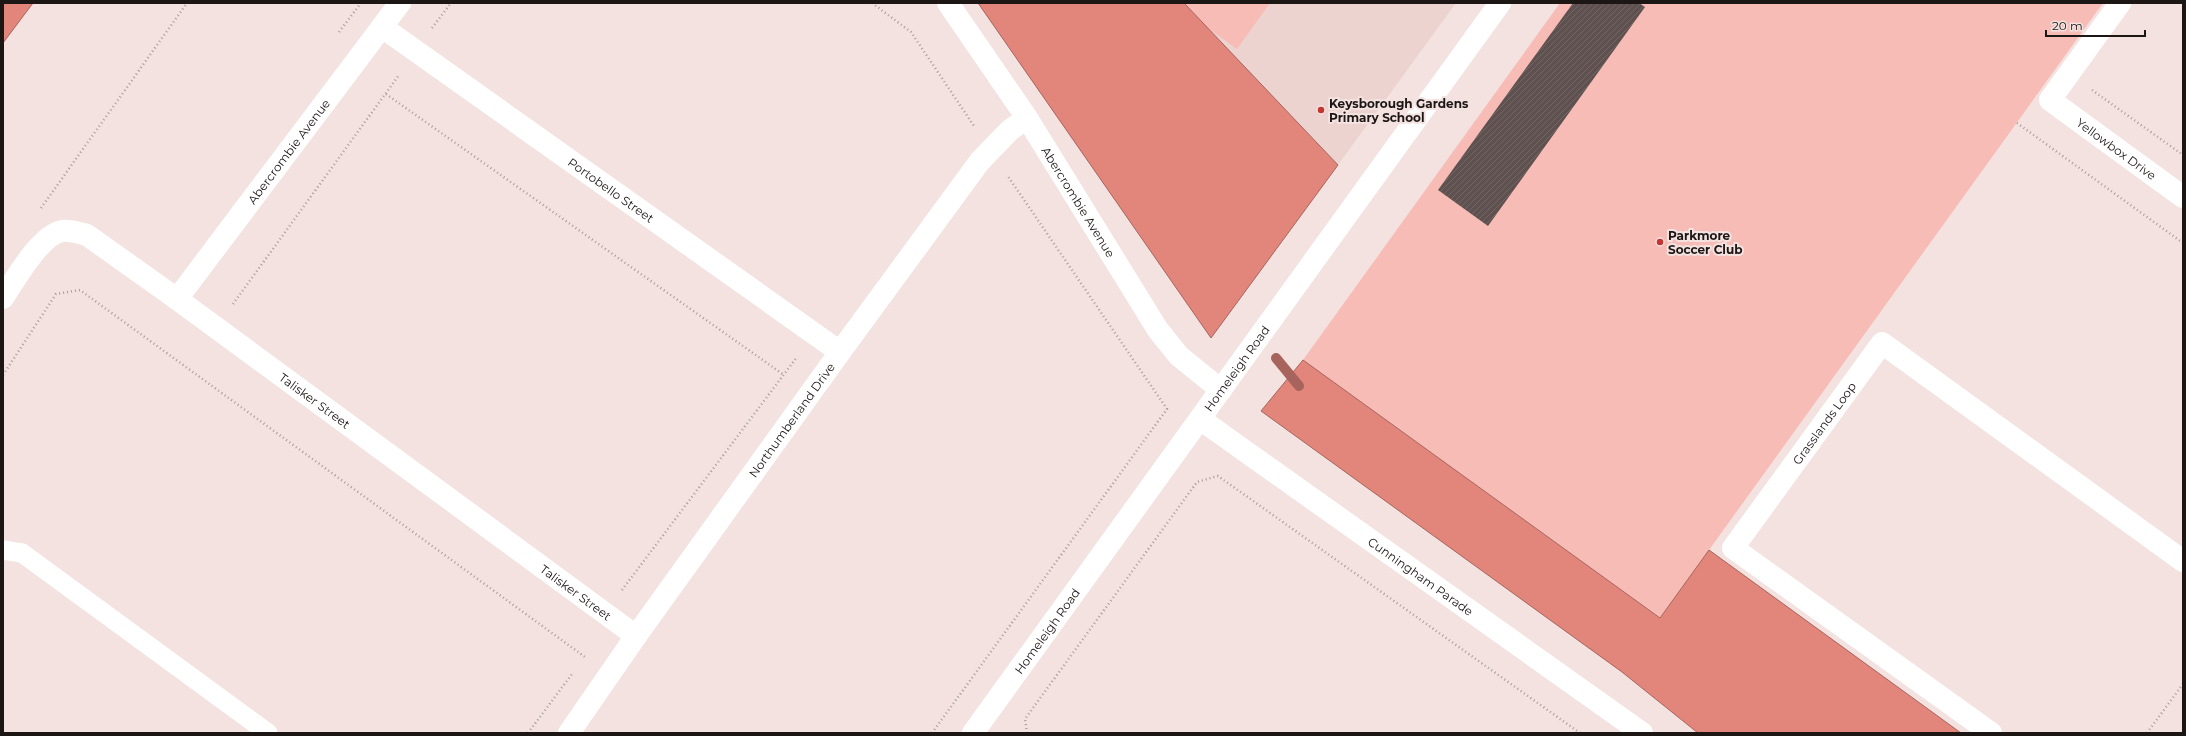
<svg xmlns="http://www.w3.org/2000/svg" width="2186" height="736" font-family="Montserrat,sans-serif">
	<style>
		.built { fill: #ecd3d0 }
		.pitch { fill: #f7bcb5 }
		.water { fill: #e2867c; stroke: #a7645d }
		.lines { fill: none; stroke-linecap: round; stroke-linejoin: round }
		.stream { stroke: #a7645d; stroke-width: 10 }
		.building { fill: url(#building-hatch) }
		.path { stroke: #a99c9a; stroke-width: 2.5; stroke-dasharray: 1 3; stroke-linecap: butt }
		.service { stroke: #fff; stroke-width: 19 }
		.minor { stroke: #fff; stroke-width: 22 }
		.poi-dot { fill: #c43532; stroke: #f3e2e0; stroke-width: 1.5 }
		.labels { text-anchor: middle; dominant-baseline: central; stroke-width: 4; stroke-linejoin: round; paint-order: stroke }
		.poi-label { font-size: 12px; font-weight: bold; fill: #1c1615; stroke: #f3e2e0; text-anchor: start }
		.street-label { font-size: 12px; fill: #1c1615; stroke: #f3e2e0 }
	</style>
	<defs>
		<pattern id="building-hatch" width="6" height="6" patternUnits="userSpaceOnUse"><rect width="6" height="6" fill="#5e514f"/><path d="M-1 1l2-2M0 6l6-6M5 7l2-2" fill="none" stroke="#716664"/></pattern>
	</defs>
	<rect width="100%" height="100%" fill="#f3e2e0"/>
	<path class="built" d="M 1152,3 L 1456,3 L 1338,165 L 1187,55 Z"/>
	<g class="pitch">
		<path d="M 1173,3 L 1270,3 L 1237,49 Z"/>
		<path d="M 1560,3 L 2103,3 L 1660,618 L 1303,360 Z"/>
	</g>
	<g class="water">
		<path d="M 3,3 L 33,3 L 3,43 Z"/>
		<path d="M 978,3 L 1184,3 L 1338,165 L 1211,338 Z"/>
		<path d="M 1303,360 L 1660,618 L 1709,550 L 1961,733 L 1698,733 L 1622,672 L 1261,411 Z"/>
	</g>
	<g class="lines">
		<path class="stream" d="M 1276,358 L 1299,386"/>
	</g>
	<path class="building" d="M 1573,3 L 1639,3 L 1645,7 L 1488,226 L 1438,190 Z"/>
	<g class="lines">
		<g class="path">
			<path d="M 872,3 L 911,32 L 974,126"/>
			<path d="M 432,28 L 451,3"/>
			<path d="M 339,32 L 361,3"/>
			<path d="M 2092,90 L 2183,155"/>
			<path d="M 386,94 L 784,375"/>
			<path d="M 2017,123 L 2183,243"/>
			<path d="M 41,208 L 187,3"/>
			<path d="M 233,304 L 399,75"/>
			<path d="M 3,375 L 56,294 L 80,290 L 585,657 L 584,659"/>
			<path d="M 622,590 L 797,357"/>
			<path d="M 528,733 L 572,674"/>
			<path d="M 932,733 L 1167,409 L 1007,175"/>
			<path d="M 1027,733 L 1025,719 L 1197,482 L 1218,476 L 1580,733"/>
			<path d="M 2147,733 L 2183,684"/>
		</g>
		<path class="service" d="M 3,550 L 22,553 L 268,733"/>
		<g class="minor">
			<path id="s1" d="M 948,3 L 1027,118 L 1158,330 L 1179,356 L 1221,390"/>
			<path id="s2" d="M 2120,3 L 2050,100 L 2183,197"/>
			<path id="s3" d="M 382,27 L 840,352"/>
			<path id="s4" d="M 3,298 C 15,280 40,235 62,231 C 70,230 79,233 87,235 L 177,299 L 636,636"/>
			<path id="s5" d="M 177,299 L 400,3"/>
			<path id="s6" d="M 1200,419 L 1642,733"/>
			<path id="s7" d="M 569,733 L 636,636 L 840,352 L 980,161 L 1010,130 L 1027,118"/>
			<path id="s8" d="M 973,733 L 1500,3"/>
			<path id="s9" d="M 1991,733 L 1733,548 L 1882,343 L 2183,561"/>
		</g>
	</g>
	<g class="poi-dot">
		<circle cx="1321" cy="110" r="4"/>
		<circle cx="1660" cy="242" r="4"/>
	</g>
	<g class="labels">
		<g class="poi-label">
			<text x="1329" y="103">Keysborough Gardens<tspan x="1329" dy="14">Primary School</tspan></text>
			<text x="1668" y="235">Parkmore<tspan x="1668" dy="14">Soccer Club</tspan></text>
		</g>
		<g class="street-label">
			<text stroke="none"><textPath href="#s2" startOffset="202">Yellowbox Drive</textPath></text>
			<text stroke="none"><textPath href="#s5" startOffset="185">Abercrombie Avenue</textPath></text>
			<text stroke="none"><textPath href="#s3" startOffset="281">Portobello Street</textPath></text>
			<text stroke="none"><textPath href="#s1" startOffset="238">Abercrombie Avenue</textPath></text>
			<text stroke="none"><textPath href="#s8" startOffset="450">Homeleigh Road</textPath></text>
			<text stroke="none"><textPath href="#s4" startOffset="398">Talisker Street</textPath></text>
			<text stroke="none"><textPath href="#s7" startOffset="384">Northumberland Drive</textPath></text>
			<text stroke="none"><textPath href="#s9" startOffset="472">Grasslands Loop</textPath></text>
			<text stroke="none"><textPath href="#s6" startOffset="271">Cunningham Parade</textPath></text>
			<text stroke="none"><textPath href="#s4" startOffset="722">Talisker Street</textPath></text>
			<text stroke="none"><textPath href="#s8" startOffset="126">Homeleigh Road</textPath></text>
		</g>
	</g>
	<rect width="2186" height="736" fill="none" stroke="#1c1615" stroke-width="8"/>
	<path d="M2046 30v6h99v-6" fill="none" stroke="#1c1615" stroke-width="2"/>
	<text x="2052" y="30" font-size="12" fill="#1c1615" stroke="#f3e2e0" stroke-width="3" paint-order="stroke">20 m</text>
</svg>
